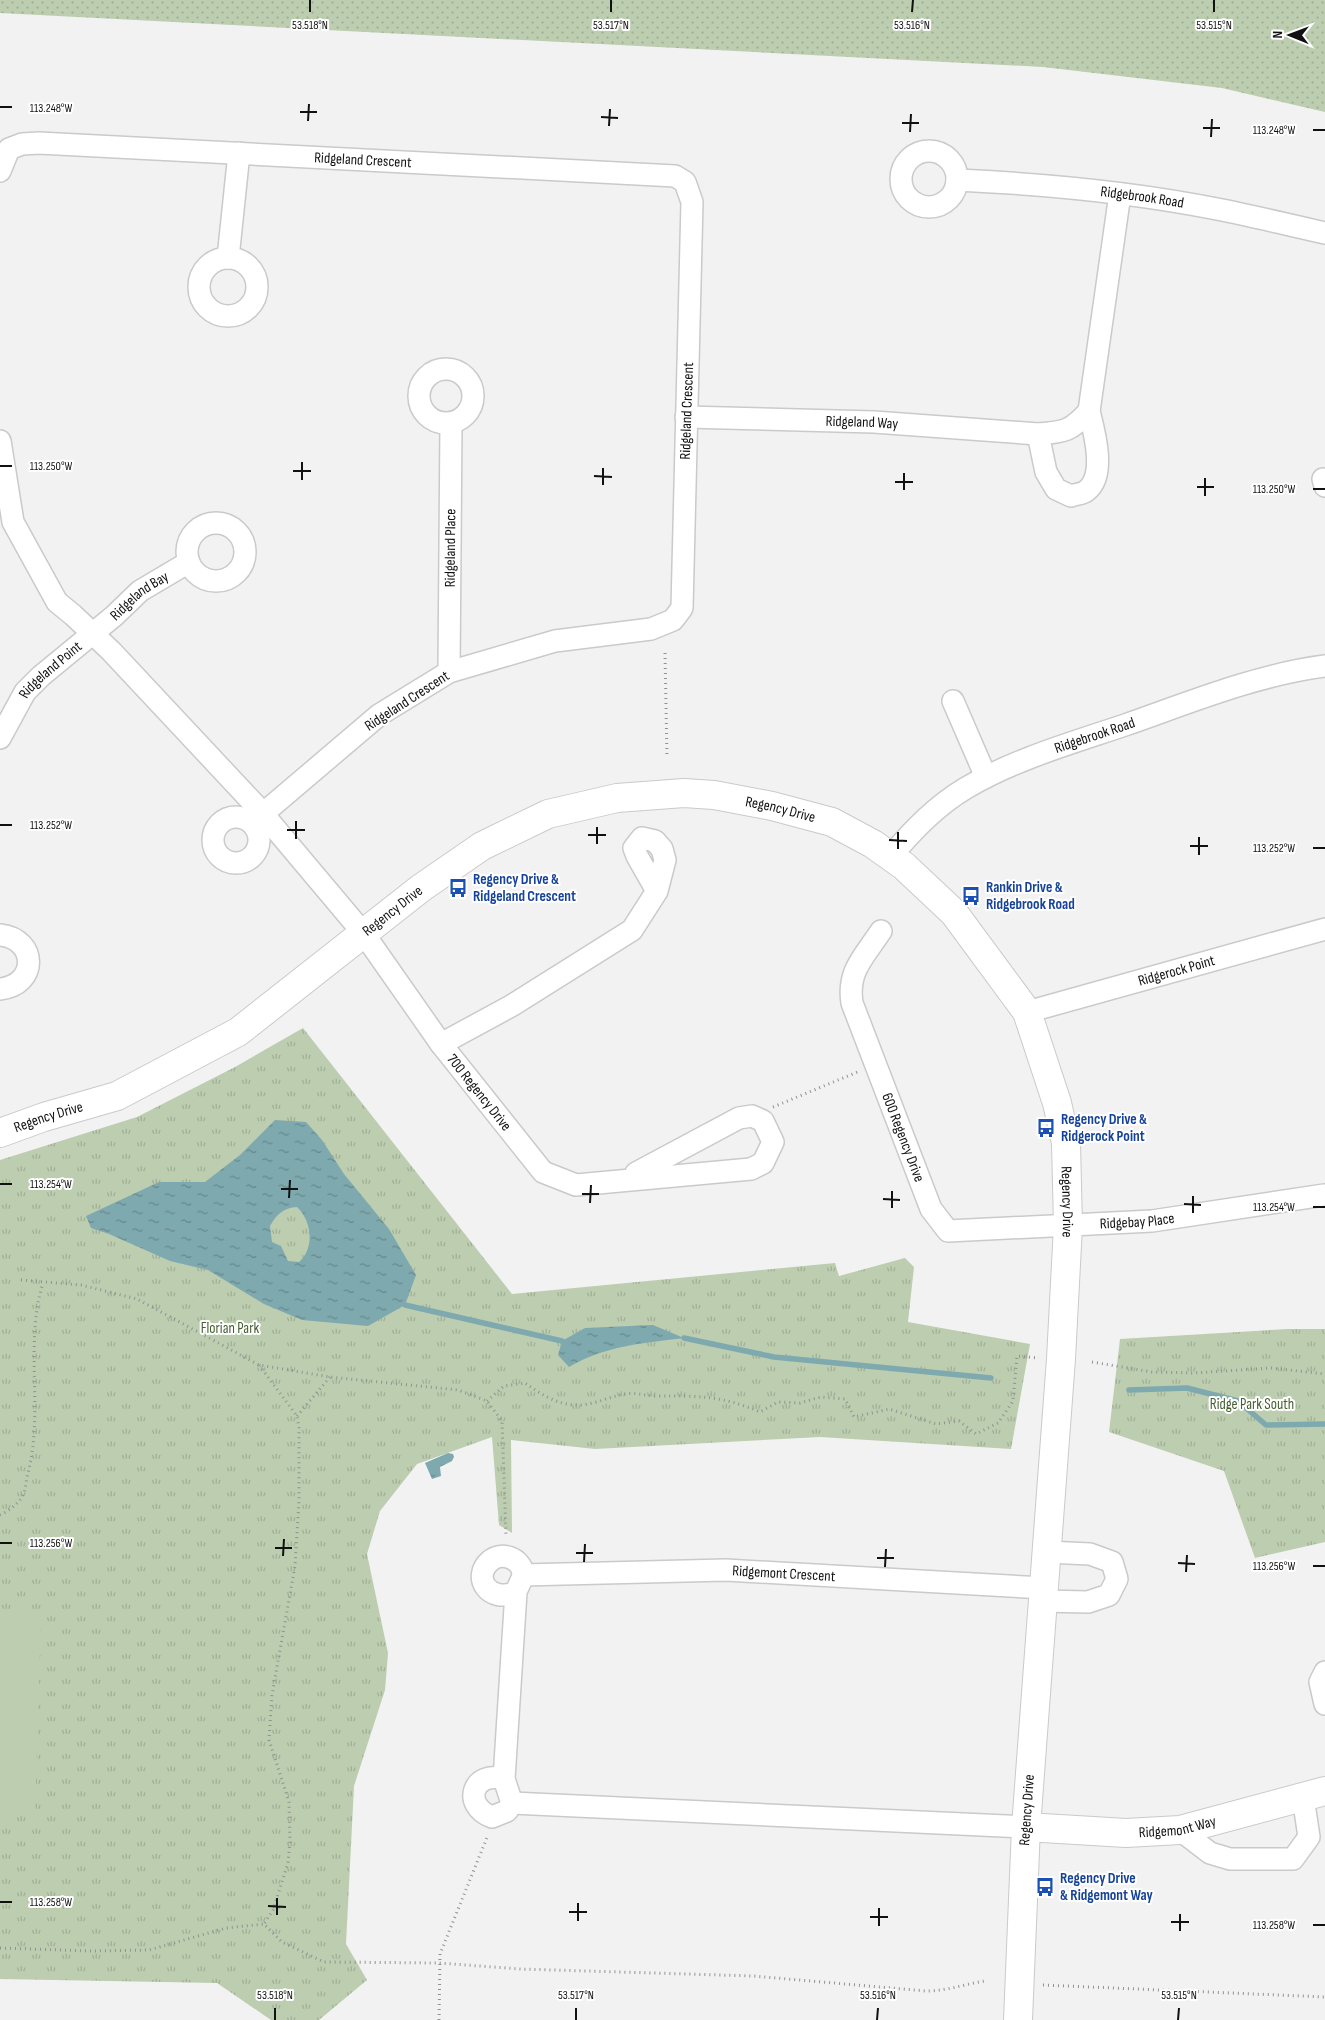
<svg xmlns="http://www.w3.org/2000/svg" width="1325" height="2020" font-family="'Sofia Sans Condensed',sans-serif">
	<style>
		.grass { fill: url(#grass-dots) }
		.park { fill: url(#park-tufts) }
		.pitch { fill: #bccdb0 }
		.water { fill: url(#water-ripples); fill-rule: evenodd }
		.lines { fill: none; stroke-linecap: round; stroke-linejoin: round }
		.stream { stroke: #7ea9ae; stroke-width: 5.5 }
		.street-casing { stroke: #cacacb; stroke-width: 24 }
		.secondary-casing { stroke: #cacacb; stroke-width: 30 }
		.path { stroke: #919192; stroke-width: 3; stroke-dasharray: 1 4; stroke-linecap: butt }
		.street { stroke: #fff; stroke-width: 21 }
		.secondary { stroke: #fff; stroke-width: 28 }
		.ticks { fill: none; stroke: #111112; stroke-width: 2 }
		.labels { text-anchor: middle; dominant-baseline: central; stroke-width: 4; stroke-linejoin: round; paint-order: stroke }
		.street-label { font-size: 15px; fill: #111112; stroke: #fff }
		.transit-label { font-size: 15px; font-weight: bold; fill: #164399; stroke: #fff; text-anchor: start }
		.park-label { font-size: 15px; fill: #465f31; stroke: #fff }
		.ticks-label { font-size: 12px; text-anchor: middle; fill: #111112; stroke: #fff; stroke-width: 4; stroke-linejoin: round; paint-order: stroke }
	</style>
	<defs>
		<pattern id="grass-dots" width="8" height="8" patternUnits="userSpaceOnUse" patternTransform="scale(1.25)"><rect width="8" height="8" fill="#bccdb0"/><path d="M2 2h.1M6 6h.1" fill="none" stroke="#a1af96" stroke-width="1.8" stroke-linecap="round"/></pattern>
		<pattern id="park-tufts" width="24" height="20" patternUnits="userSpaceOnUse" patternTransform="scale(1.25)"><rect width="24" height="20" fill="#bccdb0"/><path d="M3 7l-1-3M5 7V3M7 7l1-3M15 17l-1-3M17 17v-4M19 17l1-3" fill="none" stroke="#a1af96"/></pattern>
		<pattern id="water-ripples" width="26" height="14" patternUnits="userSpaceOnUse" patternTransform="scale(1.25)"><rect width="26" height="14" fill="#7ea9ae"/><path d="M2 4q2-2 4 0t4 0M15 11q2-2 4 0t4 0" fill="none" stroke="#66888c"/></pattern>
	</defs>
	<rect width="100%" height="100%" fill="#f2f2f3"/>
	<path class="grass" d="M 0,0 L 1325,0 L 1325,112 L 1222,88 L 1043,67 L 0,13 Z"/>
	<g class="park">
		<path d="M 303,1028 L 512,1294 L 835,1263 L 839,1276 L 905,1258 L 914,1267 L 908,1322 L 1030,1344 L 1011,1449 L 820,1437 L 595,1449 L 511,1440 L 512,1533 L 499,1525 L 492,1437 L 417,1464 L 380,1511 L 367,1554 L 388,1653 L 385,1690 L 354,1786 L 346,1944 L 367,1980 L 319,2020 L 271,2020 L 217,1983 L 0,1979 L 0,1160 L 137,1117 L 235,1067 Z"/>
		<path d="M 1288,1329 L 1325,1329 L 1325,1542 L 1255,1558 L 1224,1471 L 1109,1432 L 1120,1339 Z"/>
	</g>
	<path class="pitch" d="M 0,1612 L 41,1613 L 35,1816 L 0,1815 Z"/>
	<g class="water">
		<path d="M 275,1120 L 306,1122 L 322,1140 L 344,1174 L 389,1229 L 416,1275 L 405,1305 L 368,1326 L 302,1320 L 264,1304 L 208,1270 L 170,1261 L 109,1234 L 91,1228 L 86,1216 L 159,1182 L 205,1182 L 240,1155 ZM 297,1207 C 312,1221 315,1248 299,1262 L 288,1261 L 281,1246 L 272,1242 L 270,1226 C 277,1214 283,1208 297,1207 Z"/>
		<path d="M 653,1325 L 684,1338 C 644,1343 604,1346 569,1367 L 558,1355 L 562,1341 L 585,1328 Z"/>
		<path d="M 448,1453 L 453,1454 L 454,1457 L 452,1461 L 440,1467 L 441,1476 L 432,1479 L 425,1463 Z"/>
	</g>
	<g class="lines">
		<g class="stream">
			<path d="M 405,1305 L 562,1341"/>
			<path d="M 684,1338 L 774,1357 L 991,1378"/>
			<path d="M 1129,1390 L 1187,1388 L 1238,1401 L 1266,1425 L 1325,1424"/>
		</g>
		<g class="street-casing">
			<g id="street">
				<circle cx="929" cy="179" r="28"/>
				<path id="s1" d="M 0,171 L 9,149 L 22,144 L 39,143 L 675,176 L 685,182 L 692,202 L 682,608 L 673,620 L 651,629 L 555,641 L 449,672 L 379,715 L 252,823"/>
				<path id="s2" d="M 957,180 C 1044,184 1132,192 1217,209 C 1253,216 1289,225 1325,233"/>
				<path d="M 228,258 L 239,153"/>
				<circle cx="228" cy="287" r="29"/>
				<circle cx="446" cy="396" r="27"/>
				<path id="s3" d="M 686,417 L 874,422 L 1038,434 C 1065,432 1071,431 1089,411 L 1120,194"/>
				<path d="M 1038,434 L 1046,472 L 1056,489 L 1071,496 C 1075,494 1083,494 1086,491 C 1107,476 1094,431 1089,411"/>
				<path id="s4" d="M 0,441 L 13,522 L 57,602 L 73,615 L 111,651 L 258,808 L 364,934 L 441,1044 L 543,1172 L 576,1185 L 751,1169 L 763,1163 L 773,1142 L 763,1121 L 752,1116 L 739,1118 L 636,1173 L 634,1178"/>
				<path d="M 1323,479 L 1325,486"/>
				<circle cx="216" cy="552" r="29"/>
				<path id="s5" d="M 449,672 L 451,423"/>
				<path d="M 953,701 L 986,777"/>
				<path id="s6" d="M 0,738 L 25,692 L 41,676 L 114,616 L 140,591 L 189,562"/>
				<circle cx="236" cy="840" r="23"/>
				<path id="s7" d="M 891,856 C 913,830 936,806 966,788 C 1015,759 1072,743 1125,725 C 1191,702 1256,675 1325,666"/>
				<path id="s8" d="M 881,931 C 864,957 847,971 852,1003 L 931,1209 L 948,1231 L 1152,1221 L 1324,1195"/>
				<path d="M 0,935 C 38,939 38,985 0,989"/>
				<path id="s9" d="M 1027,1012 L 1325,929"/>
				<path d="M 441,1044 L 511,1006 L 632,930 L 657,891 L 665,860 L 662,849 L 655,841 L 642,838 L 634,848 L 637,856 L 657,891"/>
				<path id="s10" d="M 523,1575 L 726,1570 L 1044,1588"/>
				<path d="M 1043,1601 L 1088,1602 L 1109,1595 L 1117,1579 L 1112,1562 L 1090,1554 L 1047,1552"/>
				<path d="M 1325,1672 L 1320,1682 L 1325,1704"/>
				<path d="M 504,1779 C 473,1770 461,1805 492,1817 L 507,1811 L 512,1803"/>
				<path d="M 512,1803 L 1026,1827"/>
				<path d="M 512,1803 L 504,1779 L 516,1592 C 518,1586 523,1579 523,1573 C 521,1558 501,1551 490,1561 C 471,1578 490,1604 516,1592"/>
				<path d="M 1180,1830 L 1210,1853 L 1230,1859 L 1293,1859 L 1309,1837 L 1303,1797"/>
			</g>
		</g>
		<g class="secondary-casing">
			<g id="secondary">
				<path id="s11" d="M 0,1133 L 44,1117 L 117,1096 L 238,1032 L 421,888 L 482,846 L 548,814 L 617,798 L 684,793 L 714,795 L 772,806 L 832,822 L 873,844 L 904,866 L 954,913 L 1027,1012 L 1057,1103 L 1066,1143 L 1068,1226 L 1061,1359 L 1026,1827 L 1018,2020"/>
				<path id="s12" d="M 1026,1827 L 1126,1833 L 1180,1830 L 1325,1791"/>
			</g>
		</g>
		<g class="path">
			<path d="M 665,653 L 667,758"/>
			<path d="M 773,1107 L 860,1071"/>
			<path d="M 21,1280 L 81,1285 L 137,1299 L 259,1365 L 330,1377 L 458,1390 L 487,1401 L 502,1421 L 506,1536"/>
			<path d="M 1092,1362 L 1152,1372 L 1193,1373 L 1271,1368 L 1325,1374"/>
			<path d="M 259,1365 L 297,1416 L 299,1428 L 299,1501 L 295,1566 L 272,1695 L 269,1740 L 289,1802 L 290,1841 L 288,1863 L 273,1910 L 264,1924"/>
			<path d="M 487,1401 L 504,1386 L 525,1383 C 543,1396 564,1409 588,1404 C 600,1402 612,1396 625,1394 C 635,1392 646,1396 656,1396 C 698,1396 720,1395 760,1412 L 778,1402 L 800,1403 L 821,1397 L 845,1399 L 854,1417 L 889,1409 L 936,1424 L 959,1421 L 976,1434 L 998,1423 L 1013,1401 L 1017,1356 L 1039,1358"/>
			<path d="M 297,1416 L 330,1377"/>
			<path d="M 0,1515 C 8,1511 19,1504 23,1495 C 26,1489 26,1480 28,1473 C 44,1411 24,1343 43,1283"/>
			<path d="M 0,1948 L 90,1951 L 149,1950 L 226,1928 L 264,1924 L 282,1942 L 324,1962 L 439,1963 L 520,1969 L 753,1976 L 926,1991 C 947,1991 965,1984 985,1981"/>
			<path d="M 1043,1985 L 1325,1997"/>
			<path d="M 439,2020 L 440,1954 L 488,1835"/>
		</g>
		<use href="#street" class="street"/>
		<use href="#secondary" class="secondary"/>
	</g>
	<path class="ticks" d="M 310,12 L 310,0M 611,12 L 611,0M 912,12 L 913,0M 1214,12 L 1214,0M 0,107 L 12,107M 300,112 L 317,112M 601,117 L 618,118M 308,121 L 309,104M 902,123 L 919,123M 609,126 L 610,109M 1203,128 L 1220,128M 1313,130 L 1325,130M 910,132 L 911,114M 1211,137 L 1212,119M 0,466 L 12,466M 293,471 L 311,471M 594,476 L 612,477M 302,480 L 302,462M 895,482 L 913,482M 603,485 L 603,468M 1197,487 L 1214,487M 1313,489 L 1325,489M 904,490 L 904,473M 1205,496 L 1205,478M 0,825 L 12,825M 287,830 L 305,830M 588,835 L 606,835M 296,839 L 296,821M 889,840 L 907,841M 597,844 L 597,827M 1190,846 L 1208,846M 1313,848 L 1325,848M 898,849 L 898,832M 1199,855 L 1199,837M 0,1184 L 12,1184M 281,1189 L 298,1189M 582,1194 L 599,1194M 289,1198 L 290,1180M 883,1199 L 900,1200M 590,1203 L 591,1185M 1184,1204 L 1201,1205M 1313,1207 L 1325,1207M 892,1208 L 892,1191M 1193,1213 L 1193,1196M 0,1543 L 12,1543M 275,1548 L 292,1548M 576,1553 L 593,1553M 283,1556 L 284,1539M 877,1558 L 894,1558M 584,1562 L 585,1544M 1178,1563 L 1195,1564M 1313,1566 L 1325,1566M 885,1567 L 886,1549M 1186,1572 L 1187,1555M 0,1902 L 12,1902M 268,1906 L 286,1907M 569,1912 L 587,1912M 277,1915 L 277,1898M 870,1917 L 888,1917M 578,1921 L 578,1903M 1171,1922 L 1189,1922M 1313,1925 L 1325,1925M 879,1926 L 879,1908M 1180,1931 L 1180,1914M 275,2020 L 275,2008M 576,2020 L 576,2008M 877,2020 L 878,2008M 1178,2020 L 1179,2008"/>
	<defs>
		<g id="bus-bare" transform="scale(1.5)"><path d="M-5-6H5V4H4V6H2V4H-2V6H-4V4H-5ZM-3.5-4V0h7V-4ZM-3.5 1.2v1.5H-2V1.2ZM2 1.2v1.5H3.5V1.2Z" fill="#1a4fb4" stroke="#fff" stroke-width="2.5" paint-order="stroke"/></g>
	</defs>
	<g fill-rule="evenodd">
		<use href="#bus-bare" x="458" y="888"/>
		<use href="#bus-bare" x="971" y="896"/>
		<use href="#bus-bare" x="1046" y="1128"/>
		<use href="#bus-bare" x="1045" y="1887"/>
	</g>
	<g class="labels">
		<g class="street-label">
			<text stroke="none"><textPath href="#s1" startOffset="379">Ridgeland Crescent</textPath></text>
			<text stroke="none"><textPath href="#s2" startOffset="186">Ridgebrook Road</textPath></text>
			<text transform="translate(687 411) rotate(-88)">Ridgeland Crescent</text>
			<text stroke="none"><textPath href="#s3" startOffset="176">Ridgeland Way</textPath></text>
			<text stroke="none"><textPath href="#s5" startOffset="124">Ridgeland Place</textPath></text>
			<text stroke="none"><textPath href="#s6" startOffset="202">Ridgeland Bay</textPath></text>
			<text stroke="none"><textPath href="#s6" startOffset="86">Ridgeland Point</textPath></text>
			<text transform="translate(407 701) rotate(-33)">Ridgeland Crescent</text>
			<text stroke="none"><textPath href="#s7" startOffset="241">Ridgebrook Road</textPath></text>
			<text stroke="none"><textPath href="#s11" startOffset="876">Regency Drive</textPath></text>
			<text stroke="none"><textPath href="#s11" startOffset="456">Regency Drive</textPath></text>
			<text stroke="none"><textPath href="#s9" startOffset="155">Ridgerock Point</textPath></text>
			<text stroke="none"><textPath href="#s4" startOffset="822">700 Regency Drive</textPath></text>
			<text stroke="none"><textPath href="#s11" startOffset="51">Regency Drive</textPath></text>
			<text stroke="none"><textPath href="#s8" startOffset="224">600 Regency Drive</textPath></text>
			<text stroke="none"><textPath href="#s11" startOffset="1401">Regency Drive</textPath></text>
			<text stroke="none"><textPath href="#s8" startOffset="518">Ridgebay Place</textPath></text>
			<text stroke="none"><textPath href="#s10" startOffset="261">Ridgemont Crescent</textPath></text>
			<text transform="translate(1027 1810) rotate(-86)">Regency Drive</text>
			<text stroke="none"><textPath href="#s12" startOffset="152">Ridgemont Way</textPath></text>
		</g>
		<g class="transit-label">
			<text x="473" y="879">Regency Drive &amp;<tspan x="473" dy="17">Ridgeland Crescent</tspan></text>
			<text x="986" y="887">Rankin Drive &amp;<tspan x="986" dy="17">Ridgebrook Road</tspan></text>
			<text x="1061" y="1119">Regency Drive &amp;<tspan x="1061" dy="17">Ridgerock Point</tspan></text>
			<text x="1060" y="1878">Regency Drive<tspan x="1060" dy="17">&amp; Ridgemont Way</tspan></text>
		</g>
		<g class="park-label">
			<text x="230" y="1328">Florian Park</text>
			<text x="1252" y="1404">Ridge Park South</text>
		</g>
	</g>
	<g class="ticks-label">
		<text x="310" y="29">53.518°N</text>
		<text x="611" y="29">53.517°N</text>
		<text x="912" y="29">53.516°N</text>
		<text x="1214" y="29">53.515°N</text>
		<text x="51" y="112">113.248°W</text>
		<text x="1274" y="134">113.248°W</text>
		<text x="51" y="470">113.250°W</text>
		<text x="1274" y="493">113.250°W</text>
		<text x="51" y="829">113.252°W</text>
		<text x="1274" y="852">113.252°W</text>
		<text x="51" y="1188">113.254°W</text>
		<text x="1274" y="1211">113.254°W</text>
		<text x="51" y="1547">113.256°W</text>
		<text x="1274" y="1570">113.256°W</text>
		<text x="51" y="1906">113.258°W</text>
		<text x="1274" y="1929">113.258°W</text>
		<text x="275" y="1999">53.518°N</text>
		<text x="576" y="1999">53.517°N</text>
		<text x="878" y="1999">53.516°N</text>
		<text x="1179" y="1999">53.515°N</text>
	</g>
	<g transform="translate(1290 35) rotate(271)" stroke="#ffffff" stroke-width="4" paint-order="stroke">
	<path d="M0-4L9 19L0 12L-9 19Z" fill="#111112"/>
	<text y="-8" font-size="14" font-weight="bold" text-anchor="middle" fill="#111112">N</text>
	</g>
</svg>
